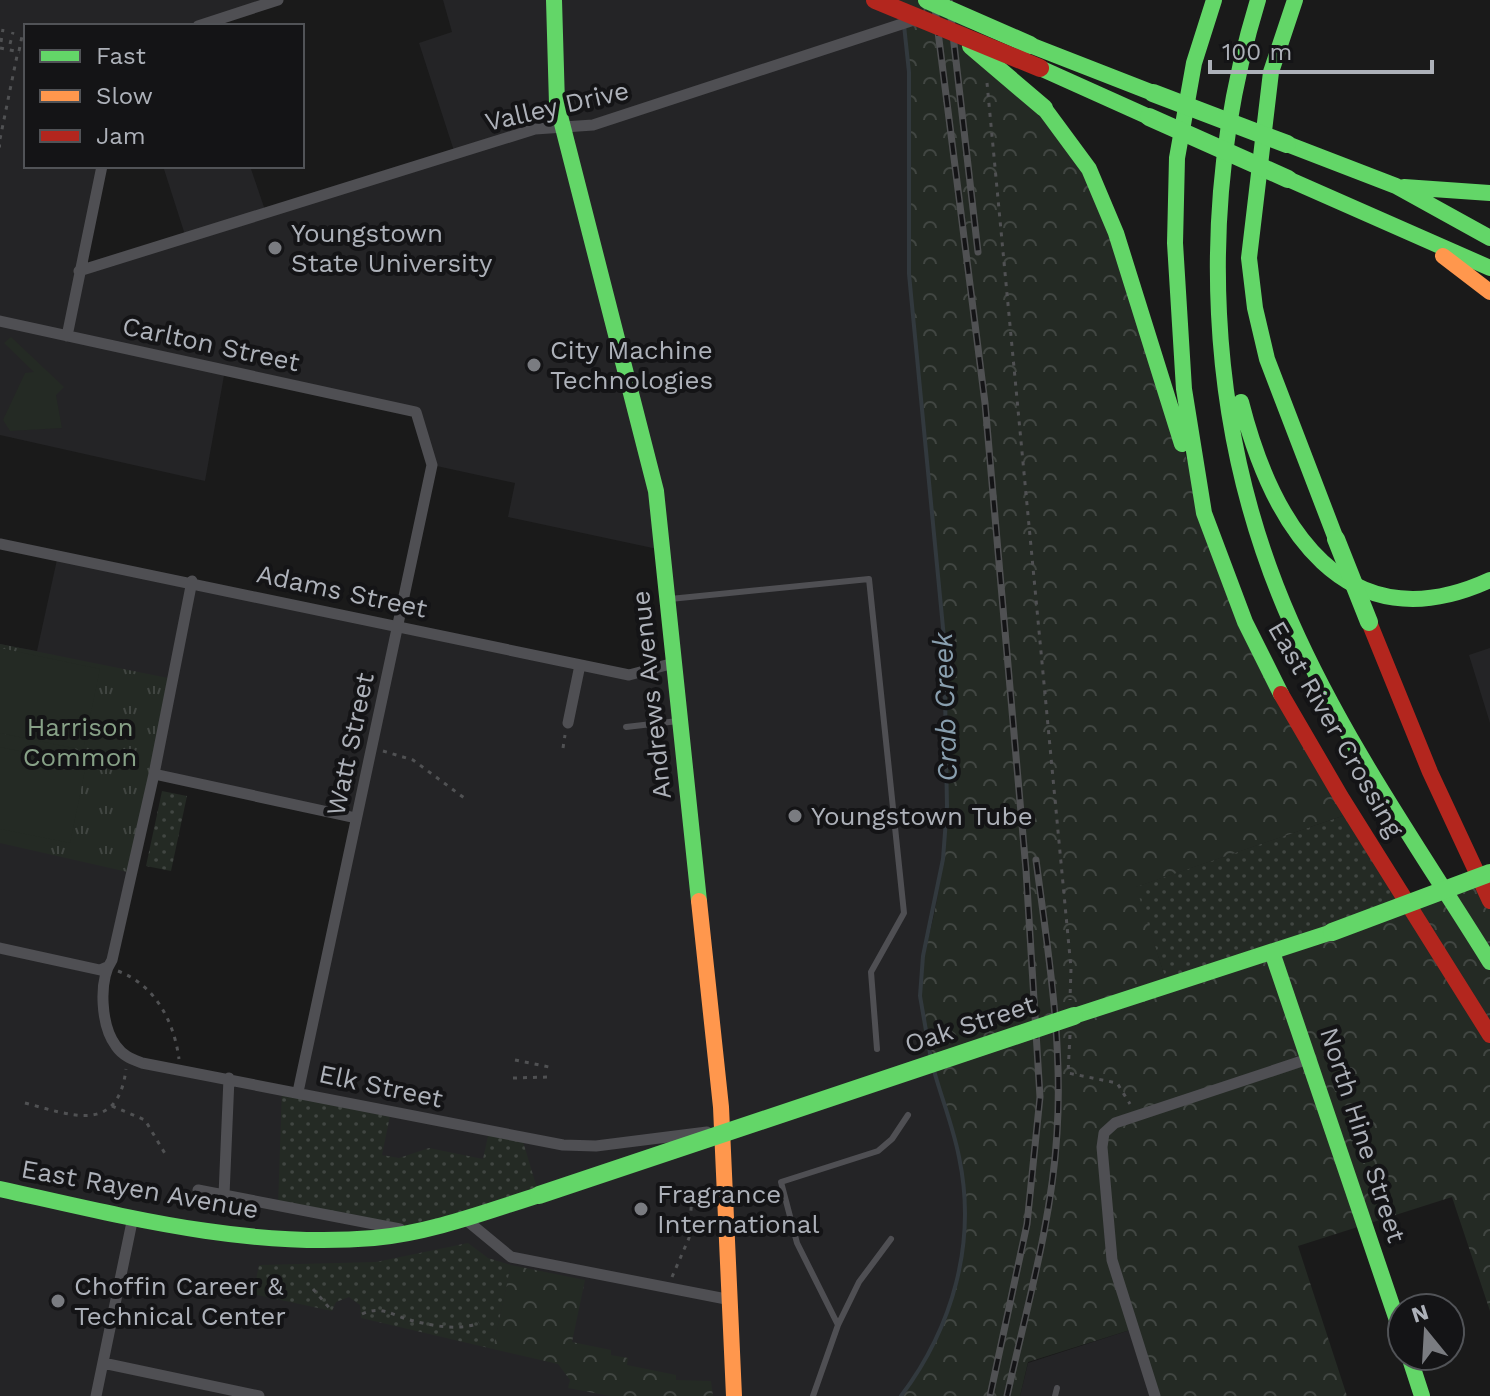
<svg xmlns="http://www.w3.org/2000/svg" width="1490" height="1396" viewBox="0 0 1490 1396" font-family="'Work Sans',sans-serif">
<defs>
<pattern id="grass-dots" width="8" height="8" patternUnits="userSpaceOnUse" patternTransform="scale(2)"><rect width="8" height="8" fill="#242a24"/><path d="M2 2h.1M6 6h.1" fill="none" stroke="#414642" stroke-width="1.8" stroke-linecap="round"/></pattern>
<pattern id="forest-crowns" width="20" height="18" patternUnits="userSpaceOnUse" patternTransform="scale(2)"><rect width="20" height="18" fill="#242a24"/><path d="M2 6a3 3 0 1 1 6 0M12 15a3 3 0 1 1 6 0" fill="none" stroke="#414642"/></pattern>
<pattern id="park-tufts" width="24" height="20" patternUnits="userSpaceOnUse" patternTransform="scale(2)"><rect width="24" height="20" fill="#242a24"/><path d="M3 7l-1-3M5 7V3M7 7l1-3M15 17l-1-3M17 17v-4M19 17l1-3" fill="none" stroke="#414642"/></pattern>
</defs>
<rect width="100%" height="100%" fill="#1a1a1a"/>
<path fill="#242426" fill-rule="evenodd" d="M0 0H278L198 26H26V166H102L79 271 186 238 163 166H250L266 213 455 154 419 43 452 32 443 0H875L901 9 909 72V274L944 638 947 806 943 878 923 956 932 1064 959 1155 966 1217 962 1265 941 1330 901 1396H0V644L37 651 58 555 629 675 673 663 662 550 508 517 515 483 432 465 416 412 225 370 205 481 0 435ZM155 774 356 818 298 1092 127 1057 108 1026 104 1000Z
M1490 648V723L1469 655Z
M1133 1329 1155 1396H1020L1028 1363Z"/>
<path fill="url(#grass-dots)" d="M162 791 187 796 171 871 146 866Z
M1351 813 1409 905 1168 986 1135 887Z
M282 1088 391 1111 382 1155 399 1158 429 1148 483 1159 489 1131 522 1138 539 1195 425 1229 278 1206Z
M468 1243 488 1258 511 1265 493 1349 361 1318 360 1305 349 1297 336 1302 332 1311 253 1294 259 1265 376 1262Z"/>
<path fill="url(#forest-crowns)" d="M896 0H948L994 64 1089 169 1221 561 1351 813 1136 887 1168 986 1490 874V1311L1452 1197 1298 1246 1347 1396H1155L1133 1329 1028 1362 1020 1396H901C965 1311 979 1221 949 1120 937 1079 919 1035 920 992 921 963 929 938 935 910 942 877 946 841 947 806 952 641 927 478 912 314 903 222 912 128 907 36Z
M511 1265 585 1280 572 1342 611 1350V1355L628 1358 627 1365 676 1375V1380L711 1381 713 1396H610L568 1388 570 1380 558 1364 493 1349Z"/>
<path fill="url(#park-tufts)" d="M0 644 173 679 132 873 0 843Z"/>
<path fill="#242a24" d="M11 337 64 387 56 395 62 428 10 431 3 420 25 373 34 372 4 343Z
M0 648 100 669 83 750 0 733Z
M0 747 86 765 70 843 0 829Z"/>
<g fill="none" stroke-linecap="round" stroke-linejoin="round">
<path stroke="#32393e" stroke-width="4" d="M904 25 909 72V274L944 638 947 806 943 859 923 956 920 996 931 1059
M901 1396C953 1327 977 1242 959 1157 953 1126 941 1097 933 1067"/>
<path stroke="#505153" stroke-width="3" stroke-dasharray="4 6" stroke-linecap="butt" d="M1 42 3 29
M10 44 13 32
M0 48 20 52
M19 51 22 36 26 37
M987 83 1071 968 1070 1000
M0 139 18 51
M0 146H1
M563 748 565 735
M383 751 413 760 467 800
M118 971C155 985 174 1021 179 1059
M1070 1035 1068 1073 1117 1083 1130 1104
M515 1060 549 1067
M513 1078 550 1077
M25 1103C71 1115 118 1135 126 1069
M112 1106 145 1120 167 1157
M672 1277 689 1238 692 1196
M313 1289 332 1311
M362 1314C382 1305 391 1315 410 1320 432 1326 459 1331 479 1323"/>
<path stroke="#4f4f53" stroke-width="6" d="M670 599 869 579 904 913 871 972 877 1049
M626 727 678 721
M838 1325 797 1243 781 1182 878 1151 892 1139 908 1115
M813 1396 838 1325 859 1282 891 1239
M1055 1396 1057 1388"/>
<path stroke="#4f4f53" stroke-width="11" d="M198 26 278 0
M79 271 535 129 593 125 920 18
M0 321 416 412 432 465 298 1092
M67 336 102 166
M0 544 629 675 674 663
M192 581 154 774 112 960C98 981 101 1026 116 1046 123 1056 132 1059 142 1063L563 1145 596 1146 707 1132
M568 723 580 665
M154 774 356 818
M0 948 100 970 107 967
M198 1190 400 1229
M224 1195 229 1078
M465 1219 511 1257 731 1300
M103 1363 259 1396
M96 1396 133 1217
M1155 1396 1112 1260 1102 1147 1104 1133 1115 1123 1311 1058"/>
<path stroke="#63d668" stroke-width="16" d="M554 0 557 104 656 491 699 901
M1214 0 1194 63 1177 158 1175 243 1184 389 1204 513 1245 622 1281 694
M1258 0C1196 202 1205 428 1291 622 1344 742 1421 851 1490 962
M1295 0 1271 72 1249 258 1255 308 1267 359 1336 539
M1030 45 1153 93
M1040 68 1149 117
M1044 108 1089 169 1116 233 1182 444
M1287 144 1396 186 1490 238
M1288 179 1490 268
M1404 187 1490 193
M1241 402C1272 524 1344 647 1490 580
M1272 952 1402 1335
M1074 1016 1332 932
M0 1189C122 1216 248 1249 374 1238 430 1233 485 1212 539 1195
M1409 1356 1422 1396"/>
<path stroke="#ff974d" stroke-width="16" d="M1443 256 1490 292
M699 901 721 1107 734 1396"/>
<path stroke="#b3261e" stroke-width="16" d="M1369 622 1430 772 1490 901
M1281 694 1341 797 1490 1035"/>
<defs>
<path id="rail" d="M934 0 985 403 1026 870 1040 1097 1027 1224 990 1396
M949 0 978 252
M1007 1396C1026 1310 1052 1221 1057 1133 1063 1042 1048 951 1036 860"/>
</defs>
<use href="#rail" stroke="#505153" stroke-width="7"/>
<use href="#rail" stroke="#141416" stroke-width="4" stroke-dasharray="12" stroke-linecap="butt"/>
<path stroke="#63d668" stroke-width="18" d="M927 0 1030 45
M971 46 1044 108
M1153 93 1287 144
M1149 117 1288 179
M1336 539 1369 622
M1332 932 1490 873
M539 1195 1074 1016"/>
<path stroke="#b3261e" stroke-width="18" d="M875 0 1040 68"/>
</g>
<g fill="#7a7c81" stroke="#141416" stroke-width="3">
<circle cx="275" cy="248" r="8"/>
<circle cx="534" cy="365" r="8"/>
<circle cx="795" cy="816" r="8"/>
<circle cx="641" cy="1209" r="8"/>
<circle cx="58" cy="1301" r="8"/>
</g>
<g text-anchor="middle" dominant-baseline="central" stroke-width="8" stroke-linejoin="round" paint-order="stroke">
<g font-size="26" fill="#adb1b9" stroke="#141416">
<text transform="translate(557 106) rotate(-13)">Valley Drive</text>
<text transform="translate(211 344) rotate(12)">Carlton Street</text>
<text transform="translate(342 591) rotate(12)">Adams Street</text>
<text transform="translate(651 695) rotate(-96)">Andrews Avenue</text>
<text transform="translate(1336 729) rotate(60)">East River Crossing</text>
<text transform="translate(350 744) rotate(-78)">Watt Street</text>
<text transform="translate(970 1024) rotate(-18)">Oak Street</text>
<text transform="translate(381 1086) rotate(12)">Elk Street</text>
<text transform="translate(1363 1135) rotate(72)">North Hine Street</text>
<text transform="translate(140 1189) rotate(10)">East Rayen Avenue</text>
</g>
<g font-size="26" fill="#adb1b9" stroke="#141416" text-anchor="start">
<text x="291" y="233">Youngstown<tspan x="291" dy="30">State University</tspan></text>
<text x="550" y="350">City Machine<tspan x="550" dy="30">Technologies</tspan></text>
<text x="811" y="816">Youngstown Tube</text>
<text x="657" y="1194">Fragrance<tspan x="657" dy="30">International</tspan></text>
<text x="74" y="1286">Choffin Career &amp;<tspan x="74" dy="30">Technical Center</tspan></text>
</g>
<g font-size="26" fill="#87a187" stroke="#141416">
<text x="80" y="727">Harrison<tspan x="80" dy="30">Common</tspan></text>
</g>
<g font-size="28" font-style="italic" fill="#899faf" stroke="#141416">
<text transform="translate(945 707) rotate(-92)">Crab Creek</text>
</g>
</g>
<rect x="24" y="24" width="280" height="144" fill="#141416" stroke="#515357" stroke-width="2"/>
<rect x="40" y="50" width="40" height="12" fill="#63d668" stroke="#515357" stroke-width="2"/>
<text x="96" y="64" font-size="24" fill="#adb1b9">Fast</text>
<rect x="40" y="90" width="40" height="12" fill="#ff974d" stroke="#515357" stroke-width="2"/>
<text x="96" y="104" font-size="24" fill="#adb1b9">Slow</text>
<rect x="40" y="130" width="40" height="12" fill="#b3261e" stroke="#515357" stroke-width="2"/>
<text x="96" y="144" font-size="24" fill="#adb1b9">Jam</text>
<g transform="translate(1426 1332) rotate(342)"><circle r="38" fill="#141416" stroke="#515357" stroke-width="2"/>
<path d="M0-6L14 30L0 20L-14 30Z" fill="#7a7c81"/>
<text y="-12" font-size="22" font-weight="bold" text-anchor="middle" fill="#adb1b9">N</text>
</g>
<path d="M1210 60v12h222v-12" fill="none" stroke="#adb1b9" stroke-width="4"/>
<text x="1222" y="60" font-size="24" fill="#adb1b9" stroke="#141416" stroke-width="6" paint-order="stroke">100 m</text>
</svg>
